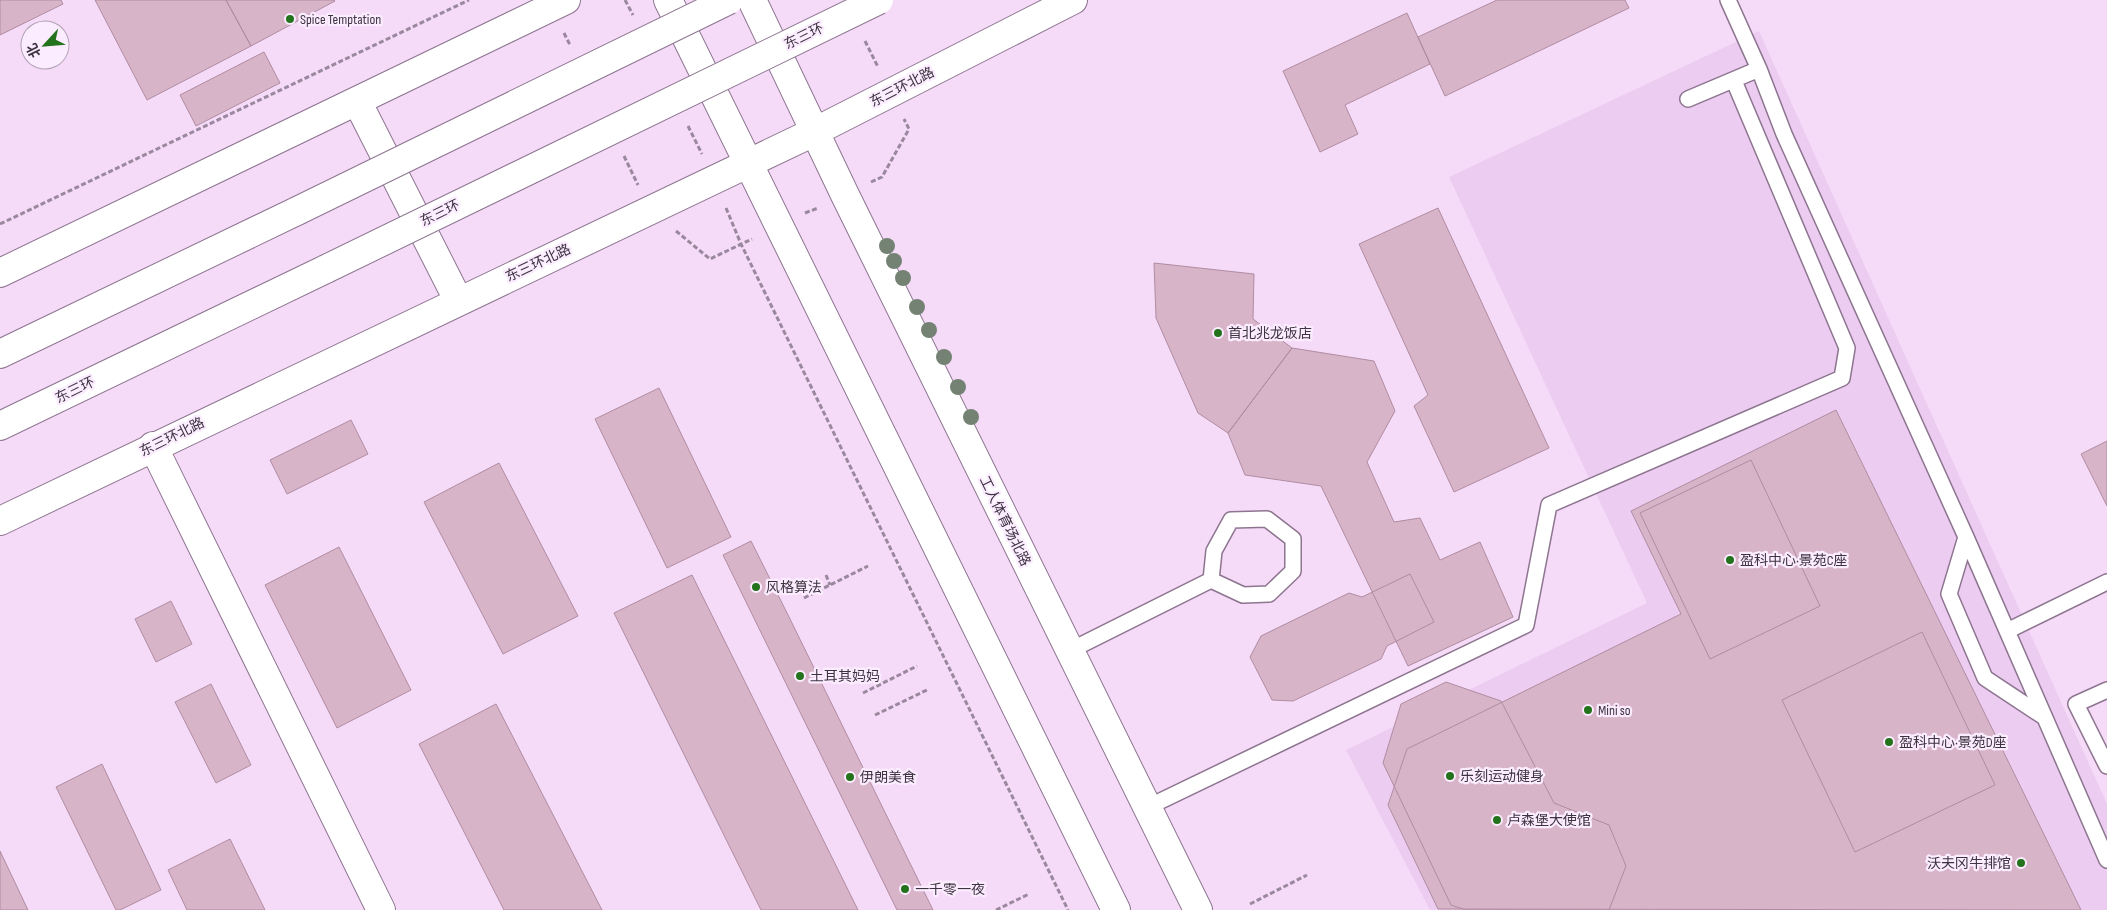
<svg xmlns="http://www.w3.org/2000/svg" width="2107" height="910" viewBox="0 0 2107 910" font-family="'Sofia Sans Condensed','Noto Sans SC',sans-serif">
<rect width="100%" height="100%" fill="#f6dbf9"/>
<path fill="#ecccf1" d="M1759 31 2107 804V910H1430L1346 750 1647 603 1449 177Z"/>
<path fill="#d8b4c9" stroke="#af8ca1" d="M0 0H61L63 4 0 35Z
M95 0H226L251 46 147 100Z
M226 0H334L335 1 251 46Z
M1497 0H1625L1629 8 1445 96 1418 37Z
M1407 13 1430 64 1345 105 1358 134 1320 152 1283 71Z
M264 52 280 83 196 126 180 95Z
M1438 208 1549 448 1454 492 1414 406 1428 395 1359 244Z
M1154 263 1254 274 1253 319 1292 348 1228 433 1198 413 1156 318Z
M1292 348 1374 361 1395 411 1367 462 1394 522 1420 518 1440 560 1480 542 1513 617 1408 666 1321 486 1245 475 1228 433Z
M659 388 731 537 667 568 595 419Z
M1836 410 2081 910 1438 909 1388 805 1407 749 1681 614 1631 511Z
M351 420 368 454 287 494 270 460Z
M2107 441V506L2081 454Z
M1751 460 1820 606 1710 659 1640 513Z
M499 463 578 616 503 654 424 502Z
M751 541 790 619 933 910H897L723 555Z
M339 547 411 690 337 728 265 585Z
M1410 574 1434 622 1387 646 1381 659 1293 701 1272 700 1250 657 1261 636 1349 593 1362 597Z
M692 575 858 910H761L614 613Z
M171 601 192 644 156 662 135 619Z
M1922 632 1995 785 1855 852 1782 700Z
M1446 682 1501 701 1554 803 1609 825 1626 866 1609 910H1466L1451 905 1383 763 1401 704Z
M211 684 251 765 216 783 175 702Z
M496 704 602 910H504L419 744Z
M102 764 161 890 120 910H116L56 787Z
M230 839 265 910H187L168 870Z
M0 851 28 910H0Z"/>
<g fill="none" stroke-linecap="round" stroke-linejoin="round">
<defs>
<path id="lane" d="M1728 0 1759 69 1784 134 1966 537 2107 860
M1688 99 1759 69
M1966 537 1949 594 1985 678 2044 717
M2007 631 2107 582
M1069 651 1211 580 1243 595 1269 594 1293 571V539L1267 519 1231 520 1214 551 1211 580
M2107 690 2076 704 2107 766
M1146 808 1526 625 1549 505 1842 378 1847 348 1734 81"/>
<path id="street" d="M153 446 381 910"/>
<path id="secondary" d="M357 101 458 300
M0 273 566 0
M0 521 814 132 1073 0"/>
<path id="primary" d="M668 0 1116 910
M752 0 845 195 1198 910"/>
<path id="highway" d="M0 354 297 211
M0 426 326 269"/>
</defs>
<use href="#lane" stroke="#8d7590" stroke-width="18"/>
<use href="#street" stroke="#8d7590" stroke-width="30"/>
<use href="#secondary" stroke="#8d7590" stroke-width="30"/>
<use href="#primary" stroke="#8d7590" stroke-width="30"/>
<use href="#highway" stroke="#8d7590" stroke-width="30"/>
<path stroke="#9a889d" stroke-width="3" stroke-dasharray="5 2.5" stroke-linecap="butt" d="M625 0 633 15
M564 33 570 45
M865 41 878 67
M688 126 702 154
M624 156 638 185
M871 182 882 177 909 129 904 119
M726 208 741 244 1068 910
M805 213 818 208
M0 224 469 0
M676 231 710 259 752 239
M826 575 830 585
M804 598 868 566
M863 693 917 666
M875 715 929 689
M1250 904 1307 875
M996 910 1029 894"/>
<use href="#lane" stroke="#fff" stroke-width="15"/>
<use href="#street" stroke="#fff" stroke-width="28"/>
<use href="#secondary" stroke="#fff" stroke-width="28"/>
<use href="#primary" stroke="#fff" stroke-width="28"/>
<use href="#highway" stroke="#fff" stroke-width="28"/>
<defs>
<path id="highway-bridge" d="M297 211 729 0
M326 269 879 0"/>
</defs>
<use href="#highway-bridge" stroke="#8d7590" stroke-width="30" stroke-linecap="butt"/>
<use href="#highway-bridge" stroke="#fff" stroke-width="28"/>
</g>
<g fill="#738273">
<circle cx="887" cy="246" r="8"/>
<circle cx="894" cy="261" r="8"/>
<circle cx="903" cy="278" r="8"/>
<circle cx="917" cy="307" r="8"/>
<circle cx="929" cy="330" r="8"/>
<circle cx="944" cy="357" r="8"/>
<circle cx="958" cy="387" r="8"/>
<circle cx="971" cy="417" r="8"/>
</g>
<g fill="#22731b" stroke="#fcecff" stroke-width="2">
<circle cx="290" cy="19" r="5"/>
<circle cx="1218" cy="333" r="5"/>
<circle cx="1730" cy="560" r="5"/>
<circle cx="756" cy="587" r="5"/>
<circle cx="800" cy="676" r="5"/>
<circle cx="1588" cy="710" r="5"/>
<circle cx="1889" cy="742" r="5"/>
<circle cx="1450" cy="776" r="5"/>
<circle cx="850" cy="777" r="5"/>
<circle cx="1497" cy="820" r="5"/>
<circle cx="2021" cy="863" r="5"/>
<circle cx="905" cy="889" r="5"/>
</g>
<g text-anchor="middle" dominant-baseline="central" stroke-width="4.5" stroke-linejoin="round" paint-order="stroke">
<g font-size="14" fill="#3e3440" stroke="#fcecff" text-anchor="start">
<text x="300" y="19">Spice Temptation</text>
<text x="1228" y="333">首北兆龙饭店</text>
<text x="1740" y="560">盈科中心·景苑C座</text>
<text x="766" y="587">风格算法</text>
<text x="810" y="676">土耳其妈妈</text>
<text x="1598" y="710">Mini so</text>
<text x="1899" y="742">盈科中心·景苑D座</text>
<text x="1460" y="776">乐刻运动健身</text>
<text x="860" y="777">伊朗美食</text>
<text x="1507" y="820">卢森堡大使馆</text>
<text x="2011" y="863" text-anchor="end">沃夫冈牛排馆</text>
<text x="915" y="889">一千零一夜</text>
</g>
<g font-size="14" fill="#3e3440" stroke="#fcecff">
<text transform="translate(804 36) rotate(-26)">东三环</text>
<text transform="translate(902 87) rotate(-27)">东三环北路</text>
<text transform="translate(440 213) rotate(-26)">东三环</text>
<text transform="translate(538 263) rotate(-25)">东三环北路</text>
<text transform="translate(75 390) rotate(-26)">东三环</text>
<text transform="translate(172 437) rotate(-26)">东三环北路</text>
<text transform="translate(1005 521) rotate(64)">工人体育场北路</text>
</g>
</g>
<g transform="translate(45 45) rotate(244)"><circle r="24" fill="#fcecff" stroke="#b0a2b3"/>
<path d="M0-4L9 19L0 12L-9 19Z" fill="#22731b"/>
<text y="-8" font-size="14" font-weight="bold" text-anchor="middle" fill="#3e3440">北</text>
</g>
</svg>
